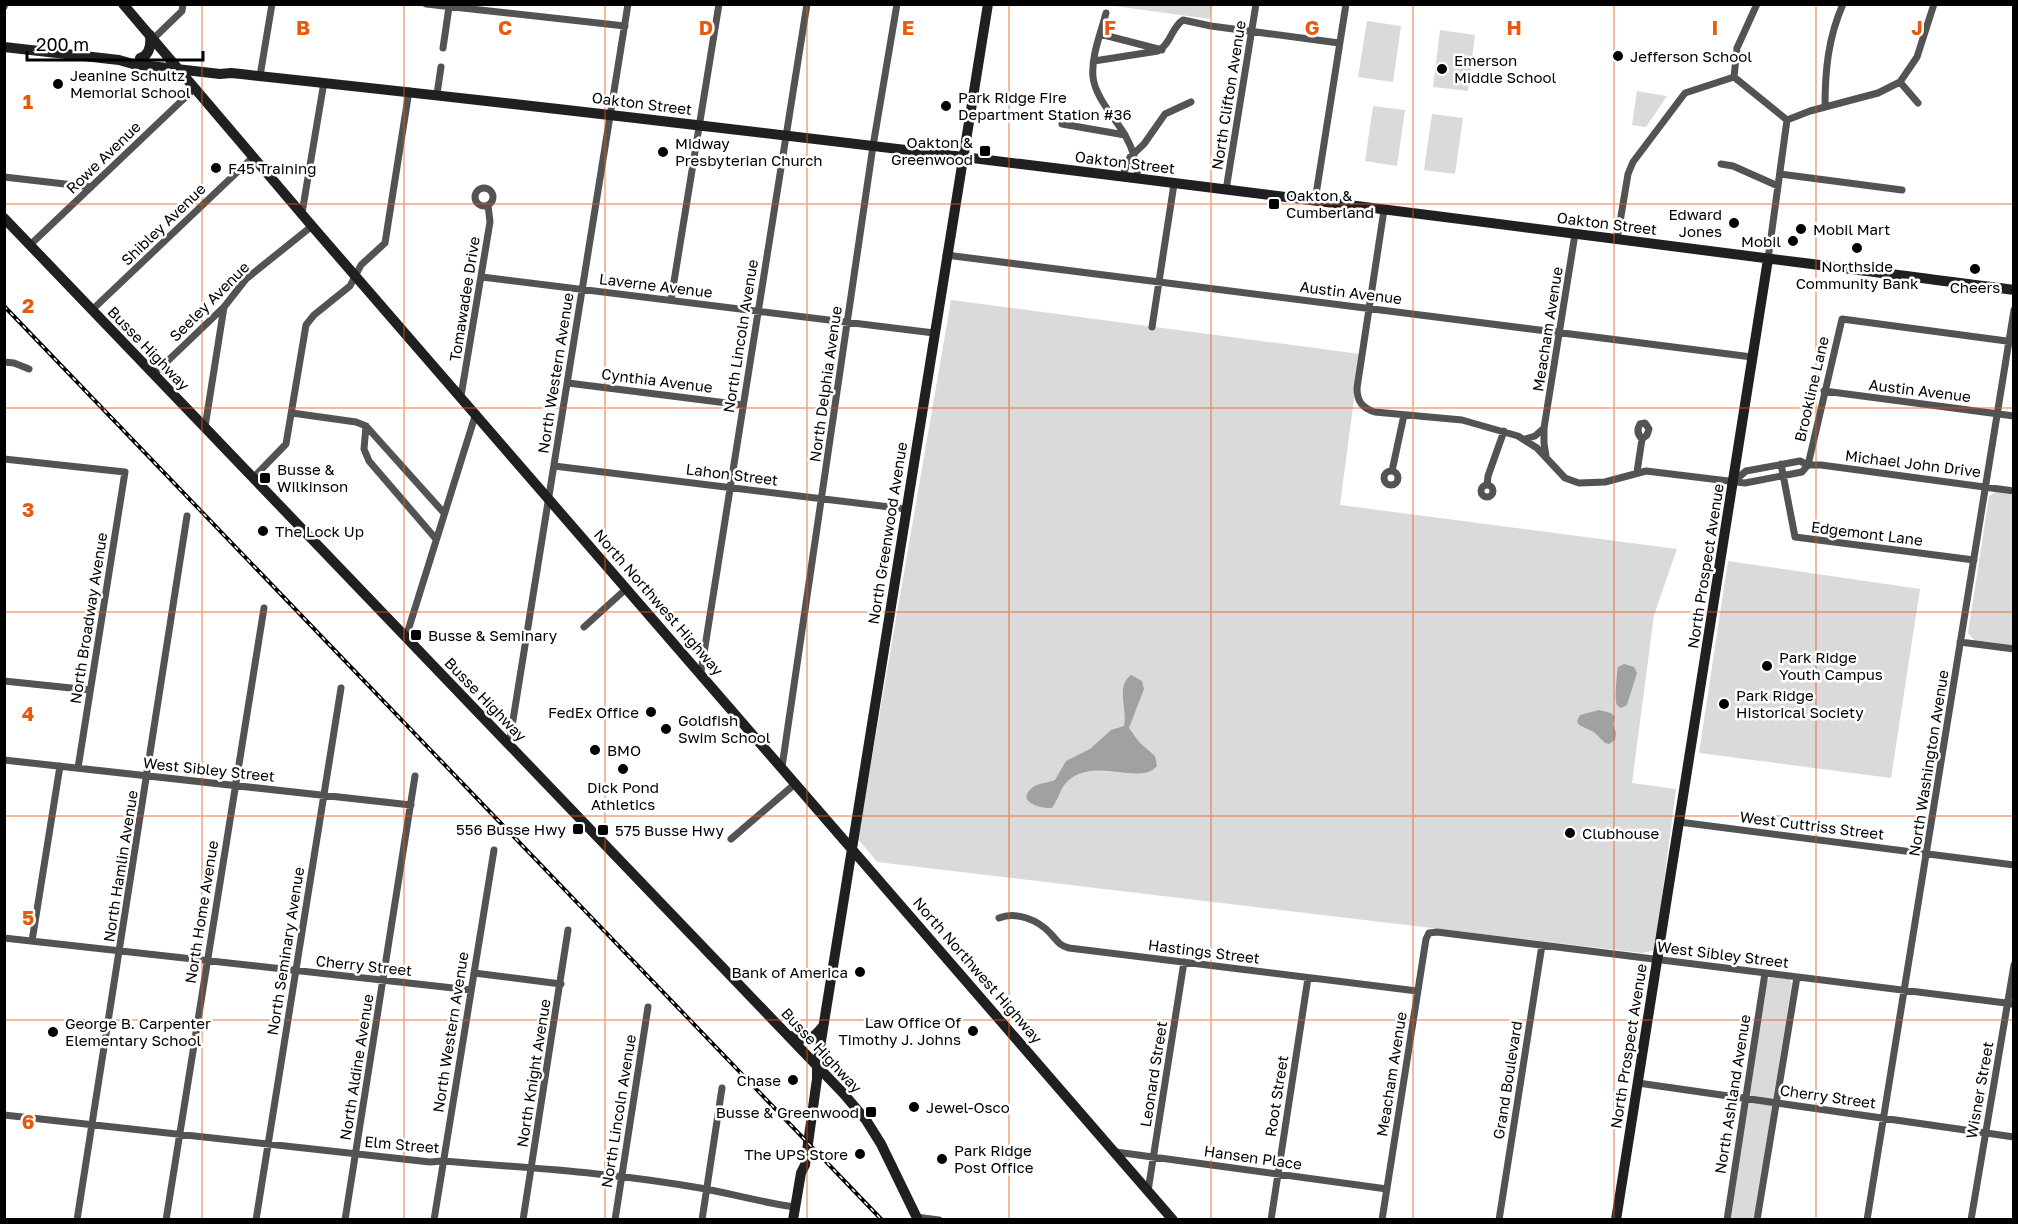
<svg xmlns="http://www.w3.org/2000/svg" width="2018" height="1224" viewBox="0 0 2018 1224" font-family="'Golos Text',sans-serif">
<rect width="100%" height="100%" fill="#fff"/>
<path fill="#dadada" d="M1107 5 1212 4V5L1210 19Z
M1367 21 1401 26 1393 82 1358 77Z
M1440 30 1475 35 1468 91 1433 87Z
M1637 91 1667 96 1646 127 1632 125Z
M1373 106 1405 110 1397 166 1365 161Z
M1432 114 1463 118 1455 174 1424 170Z
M951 300 1360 354 1340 505 1677 549 1654 615 1632 783 1676 789 1655 950 1642 953 877 862 858 839Z
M1996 492 2013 495V646L1975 641 1968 633 1989 496Z
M1728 561 1920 589 1891 778 1699 753Z
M1770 977 1789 979 1792 983 1754 1219 1729 1220 1767 980Z"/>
<path fill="#a1a1a1" d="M1624 664 1634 667 1637 673 1627 705 1621 708C1618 706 1616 705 1616 701 1615 699 1617 669 1618 667Z
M1131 675 1142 681 1144 689 1129 728 1139 742 1155 756 1157 766C1140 786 1096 757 1069 780 1060 787 1059 799 1052 808 1042 809 1015 802 1032 788 1037 783 1048 783 1055 780L1066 761 1090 749 1111 730 1124 726C1128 710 1115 687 1131 675Z
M1599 710 1611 713 1615 717 1613 725 1616 733 1615 740 1609 744 1605 743 1594 732 1579 725 1577 721 1580 715Z"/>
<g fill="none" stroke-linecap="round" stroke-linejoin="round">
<path stroke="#535353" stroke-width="7" d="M426 4 625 26
M4 7 5 4
M1106 13C1101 33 1091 56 1093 77 1095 97 1115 118 1125 135 1133 149 1137 163 1138 179
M1100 34 1162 50
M153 39 182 11 183 4
M443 48 449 7
M1094 61 1158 51C1171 44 1171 28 1183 20L1211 26 1339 43
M260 76 272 4
M1734 77 1737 48 1757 4
M1900 82 1918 103
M437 94 441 67
M1825 107C1825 71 1828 38 1843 4
M1787 120 1810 111 1878 93 1900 82 1917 57 1934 4
M1062 124 1125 135
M1721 164 1733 166 1778 186
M1780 174 1902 190
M4 177 91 187
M1122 177 1130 157 1144 144 1165 114 1191 102
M475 197a9 9 0 1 1 18 0a9 9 0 1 1-18 0Z
M1226 190 1256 4
M1315 201 1346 4
M1384 210 1357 388C1357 401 1362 408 1375 412L1462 420 1518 436 1537 448 1565 478 1579 483 1605 482 1646 471 1745 483 1802 472 1808 465
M302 213 324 82
M1617 240 1628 174 1633 162 1685 93 1734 77 1787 120
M30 245 194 89
M946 255 1752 357
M1768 259 1787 120
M482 277 934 333
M671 300 719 4
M92 310 253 157
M1152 327 1174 184
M4 362 14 363 29 369
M154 374 224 307 246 279 312 226
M568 383 743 405
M1824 391 2014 416
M461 396 490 222 488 205
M292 413 356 422 366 426 444 513
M366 426 364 449 369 461 436 539
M205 427 224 307
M1525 439 1535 436 1544 428
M1546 456 1544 443V428L1575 234
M4 459 125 472 78 768
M1781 464 1795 537 1974 560
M1808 465 1842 319 2014 342
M554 466 906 509
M1392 471 1404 415
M1384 478a7 7 0 1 1 14 0a7 7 0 1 1-14 0Z
M1637 472 1642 439C1637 434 1637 429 1640 424L1645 423 1649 429 1647 435 1642 439
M253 478 286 444 306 325 314 315 350 286 361 265 385 243 409 91
M1733 482 1746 471 1800 461 1808 465H1821L2014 491
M1481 491a6 6 0 1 1 12 0a6 6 0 1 1-12 0Z
M1487 485 1488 476 1504 431
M584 627 627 588
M406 637 476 413
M1960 642 2014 649
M701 672 807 4
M4 681 90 690
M509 745 628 4
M4 760 411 805
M782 767 873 146 897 4
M1679 822 2014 865
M731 839 796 783
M999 918C1016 911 1038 920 1050 933 1057 940 1058 945 1069 948L1417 991
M4 938 471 990
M32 941 60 766
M474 973 561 984
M1638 1083 2014 1137
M4 1115 430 1162 442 1161C530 1168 619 1173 706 1189 736 1195 765 1203 795 1207
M1116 1152 1387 1189
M1148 1191 1184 962
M916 1217 939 1220
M77 1220 187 516
M166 1220 264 608
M256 1220 341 688
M345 1220 415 776
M434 1220 494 850
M523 1220 568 930
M615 1220 648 1007
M702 1220 722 1088
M1271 1220 1308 978
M1382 1220 1426 939 1429 933 1437 932 2014 1004
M1499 1220 1542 945
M1727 1220 1765 973
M1757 1220 1797 977
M1867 1220 2014 310
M1971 1220 2014 965"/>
<path stroke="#202020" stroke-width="10" d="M123 4 312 226 1173 1220
M4 47 119 60 133 64 220 74 231 73C826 136 1420 214 2014 290
M140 58C150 55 151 44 150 35
M4 218 843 1093 866 1120 881 1144 918 1220
M791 1036C808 1042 813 1039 823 1026
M793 1220 801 1173 805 1165 817 1079V1066L988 4
M1616 1220 1768 259"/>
<defs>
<path id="rail" d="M4 306 882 1220"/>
</defs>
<use href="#rail" stroke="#000" stroke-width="4"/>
<use href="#rail" stroke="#fff" stroke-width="1.5" stroke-dasharray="4.5" stroke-linecap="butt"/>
</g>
<path fill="none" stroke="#e8590c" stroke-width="1.5" stroke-opacity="0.55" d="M202 4V1220M404 4V1220M605 4V1220M807 4V1220M1009 4V1220M1211 4V1220M1413 4V1220M1614 4V1220M1816 4V1220M4 204H2014M4 408H2014M4 612H2014M4 816H2014M4 1020H2014"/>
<g fill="#000" stroke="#fff" stroke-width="2">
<circle cx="1618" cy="56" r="6"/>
<circle cx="1442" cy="69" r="6"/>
<circle cx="58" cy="84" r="6"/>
<circle cx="946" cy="106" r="6"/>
<rect x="979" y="145" width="12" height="12" rx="3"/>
<circle cx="663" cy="152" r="6"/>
<circle cx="216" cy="168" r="6"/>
<rect x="1268" y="198" width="12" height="12" rx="3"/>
<circle cx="1734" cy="223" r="6"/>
<circle cx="1801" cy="229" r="6"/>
<circle cx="1793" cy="241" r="6"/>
<circle cx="1857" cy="248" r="6"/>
<circle cx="1975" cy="269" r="6"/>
<rect x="259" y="472" width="12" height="12" rx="3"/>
<circle cx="263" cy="531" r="6"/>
<rect x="410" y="629" width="12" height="12" rx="3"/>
<circle cx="1767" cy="666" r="6"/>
<circle cx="1724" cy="704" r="6"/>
<circle cx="651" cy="712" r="6"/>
<circle cx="666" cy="729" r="6"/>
<circle cx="595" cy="750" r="6"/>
<circle cx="623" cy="769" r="6"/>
<rect x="572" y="823" width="12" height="12" rx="3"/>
<rect x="597" y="824" width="12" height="12" rx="3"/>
<circle cx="1570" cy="833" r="6"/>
<circle cx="860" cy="972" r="6"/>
<circle cx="973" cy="1031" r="6"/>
<circle cx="53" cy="1032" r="6"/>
<circle cx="793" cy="1080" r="6"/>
<circle cx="914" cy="1107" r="6"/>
<rect x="865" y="1106" width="12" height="12" rx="3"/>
<circle cx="860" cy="1154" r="6"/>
<circle cx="942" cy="1159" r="6"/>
</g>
<g text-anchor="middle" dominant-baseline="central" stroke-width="5" stroke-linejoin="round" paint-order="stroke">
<g font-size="15" fill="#000" stroke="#fff" text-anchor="start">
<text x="1630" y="56">Jefferson School</text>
<text x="1454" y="60">Emerson<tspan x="1454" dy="17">Middle School</tspan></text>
<text x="70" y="75">Jeanine Schultz<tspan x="70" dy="17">Memorial School</tspan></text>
<text x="958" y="97">Park Ridge Fire<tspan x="958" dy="17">Department Station #36</tspan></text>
<text x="973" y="142" text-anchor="end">Oakton &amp;<tspan x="973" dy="17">Greenwood</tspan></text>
<text x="675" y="143">Midway<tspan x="675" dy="17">Presbyterian Church</tspan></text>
<text x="228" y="168">F45 Training</text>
<text x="1286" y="195">Oakton &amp;<tspan x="1286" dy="17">Cumberland</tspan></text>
<text x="1722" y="214" text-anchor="end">Edward<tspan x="1722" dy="17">Jones</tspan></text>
<text x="1813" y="229">Mobil Mart</text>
<text x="1781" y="241" text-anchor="end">Mobil</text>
<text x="1857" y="266" text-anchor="middle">Northside<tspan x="1857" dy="17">Community Bank</tspan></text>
<text x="1975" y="287" text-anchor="middle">Cheers</text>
<text x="277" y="469">Busse &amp;<tspan x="277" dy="17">Wilkinson</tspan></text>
<text x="275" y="531">The Lock Up</text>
<text x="428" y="635">Busse &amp; Seminary</text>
<text x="1779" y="657">Park Ridge<tspan x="1779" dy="17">Youth Campus</tspan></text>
<text x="1736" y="695">Park Ridge<tspan x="1736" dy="17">Historical Society</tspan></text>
<text x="639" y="712" text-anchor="end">FedEx Office</text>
<text x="678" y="720">Goldfish<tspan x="678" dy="17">Swim School</tspan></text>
<text x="607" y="750">BMO</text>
<text x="623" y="787" text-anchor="middle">Dick Pond<tspan x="623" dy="17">Athletics</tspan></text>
<text x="566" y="829" text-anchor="end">556 Busse Hwy</text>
<text x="615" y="830">575 Busse Hwy</text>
<text x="1582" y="833">Clubhouse</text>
<text x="848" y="972" text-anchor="end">Bank of America</text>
<text x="961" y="1022" text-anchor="end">Law Office Of<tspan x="961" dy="17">Timothy J. Johns</tspan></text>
<text x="65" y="1023">George B. Carpenter<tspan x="65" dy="17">Elementary School</tspan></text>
<text x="781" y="1080" text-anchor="end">Chase</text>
<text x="926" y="1107">Jewel-Osco</text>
<text x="859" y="1112" text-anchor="end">Busse &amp; Greenwood</text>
<text x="954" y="1150">Park Ridge<tspan x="954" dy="17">Post Office</tspan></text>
<text x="848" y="1154" text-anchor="end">The UPS Store</text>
</g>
<g font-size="15" fill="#000" stroke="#fff">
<text transform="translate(1228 95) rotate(-81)">North Clifton Avenue</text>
<text transform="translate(642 103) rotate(7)">Oakton Street</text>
<text transform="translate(103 157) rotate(-44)">Rowe Avenue</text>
<text transform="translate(1125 162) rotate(7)">Oakton Street</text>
<text transform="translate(1607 223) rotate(7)">Oakton Street</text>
<text transform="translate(163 224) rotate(-44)">Shibley Avenue</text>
<text transform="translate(656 285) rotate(7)">Laverne Avenue</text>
<text transform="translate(1351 292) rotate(7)">Austin Avenue</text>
<text transform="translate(464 299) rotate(-81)">Tomawadee Drive</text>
<text transform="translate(209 301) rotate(-45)">Seeley Avenue</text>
<text transform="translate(1547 329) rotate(-81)">Meacham Avenue</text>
<text transform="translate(740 336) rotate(-81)">North Lincoln Avenue</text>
<text transform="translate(149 348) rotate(46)">Busse Highway</text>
<text transform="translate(555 373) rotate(-81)">North Western Avenue</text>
<text transform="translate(657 380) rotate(7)">Cynthia Avenue</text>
<text transform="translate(825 384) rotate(-82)">North Delphia Avenue</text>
<text transform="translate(1811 389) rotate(-77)">Brookline Lane</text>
<text transform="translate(1920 390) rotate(7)">Austin Avenue</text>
<text transform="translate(1913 463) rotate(7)">Michael John Drive</text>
<text transform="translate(732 474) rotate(7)">Lahon Street</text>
<text transform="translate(887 533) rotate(-81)">North Greenwood Avenue</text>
<text transform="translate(1867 533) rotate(7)">Edgemont Lane</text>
<text transform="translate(1705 566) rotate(-81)">North Prospect Avenue</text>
<text transform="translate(659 602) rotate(49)">North Northwest Highway</text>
<text transform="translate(88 618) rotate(-81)">North Broadway Avenue</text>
<text transform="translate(486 699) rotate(46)">Busse Highway</text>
<text transform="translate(1928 763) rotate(-81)">North Washington Avenue</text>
<text transform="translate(209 769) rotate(6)">West Sibley Street</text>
<text transform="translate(1812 825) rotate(7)">West Cuttriss Street</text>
<text transform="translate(120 866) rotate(-81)">North Hamlin Avenue</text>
<text transform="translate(201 912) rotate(-81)">North Home Avenue</text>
<text transform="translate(285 951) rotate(-81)">North Seminary Avenue</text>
<text transform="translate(1204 951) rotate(7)">Hastings Street</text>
<text transform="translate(1723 954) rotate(7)">West Sibley Street</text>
<text transform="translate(364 965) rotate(6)">Cherry Street</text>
<text transform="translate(978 970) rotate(49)">North Northwest Highway</text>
<text transform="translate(450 1032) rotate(-81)">North Western Avenue</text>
<text transform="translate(1628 1046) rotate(-81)">North Prospect Avenue</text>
<text transform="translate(822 1050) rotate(47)">Busse Highway</text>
<text transform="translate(356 1067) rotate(-81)">North Aldine Avenue</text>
<text transform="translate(533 1073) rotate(-81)">North Knight Avenue</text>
<text transform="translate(1153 1074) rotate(-81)">Leonard Street</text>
<text transform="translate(1391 1074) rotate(-81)">Meacham Avenue</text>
<text transform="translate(1507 1080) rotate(-81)">Grand Boulevard</text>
<text transform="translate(1979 1090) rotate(-80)">Wisner Street</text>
<text transform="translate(1732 1094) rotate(-81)">North Ashland Avenue</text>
<text transform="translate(1276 1096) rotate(-81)">Root Street</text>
<text transform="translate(1828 1096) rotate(8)">Cherry Street</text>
<text transform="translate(618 1111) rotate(-81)">North Lincoln Avenue</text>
<text transform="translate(402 1144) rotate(5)">Elm Street</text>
<text transform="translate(1253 1157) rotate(8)">Hansen Place</text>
</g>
</g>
<g font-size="20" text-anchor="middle" font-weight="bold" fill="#e8590c" stroke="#fff" stroke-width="5" stroke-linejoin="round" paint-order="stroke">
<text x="303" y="35">B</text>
<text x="505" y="35">C</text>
<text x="706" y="35">D</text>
<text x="908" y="35">E</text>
<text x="1110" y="35">F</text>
<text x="1312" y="35">G</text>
<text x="1514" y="35">H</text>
<text x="1715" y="35">I</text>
<text x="1917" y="35">J</text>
<text x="28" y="109">1</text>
<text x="28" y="313">2</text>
<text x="28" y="517">3</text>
<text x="28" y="721">4</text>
<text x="28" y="925">5</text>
<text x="28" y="1129">6</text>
</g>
<rect width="2018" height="1224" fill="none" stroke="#000000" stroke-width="12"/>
<path d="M27 51v9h176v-9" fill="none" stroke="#000000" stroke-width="3"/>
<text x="36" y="51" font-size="18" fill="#000000" stroke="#ffffff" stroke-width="4.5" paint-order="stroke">200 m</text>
</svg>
